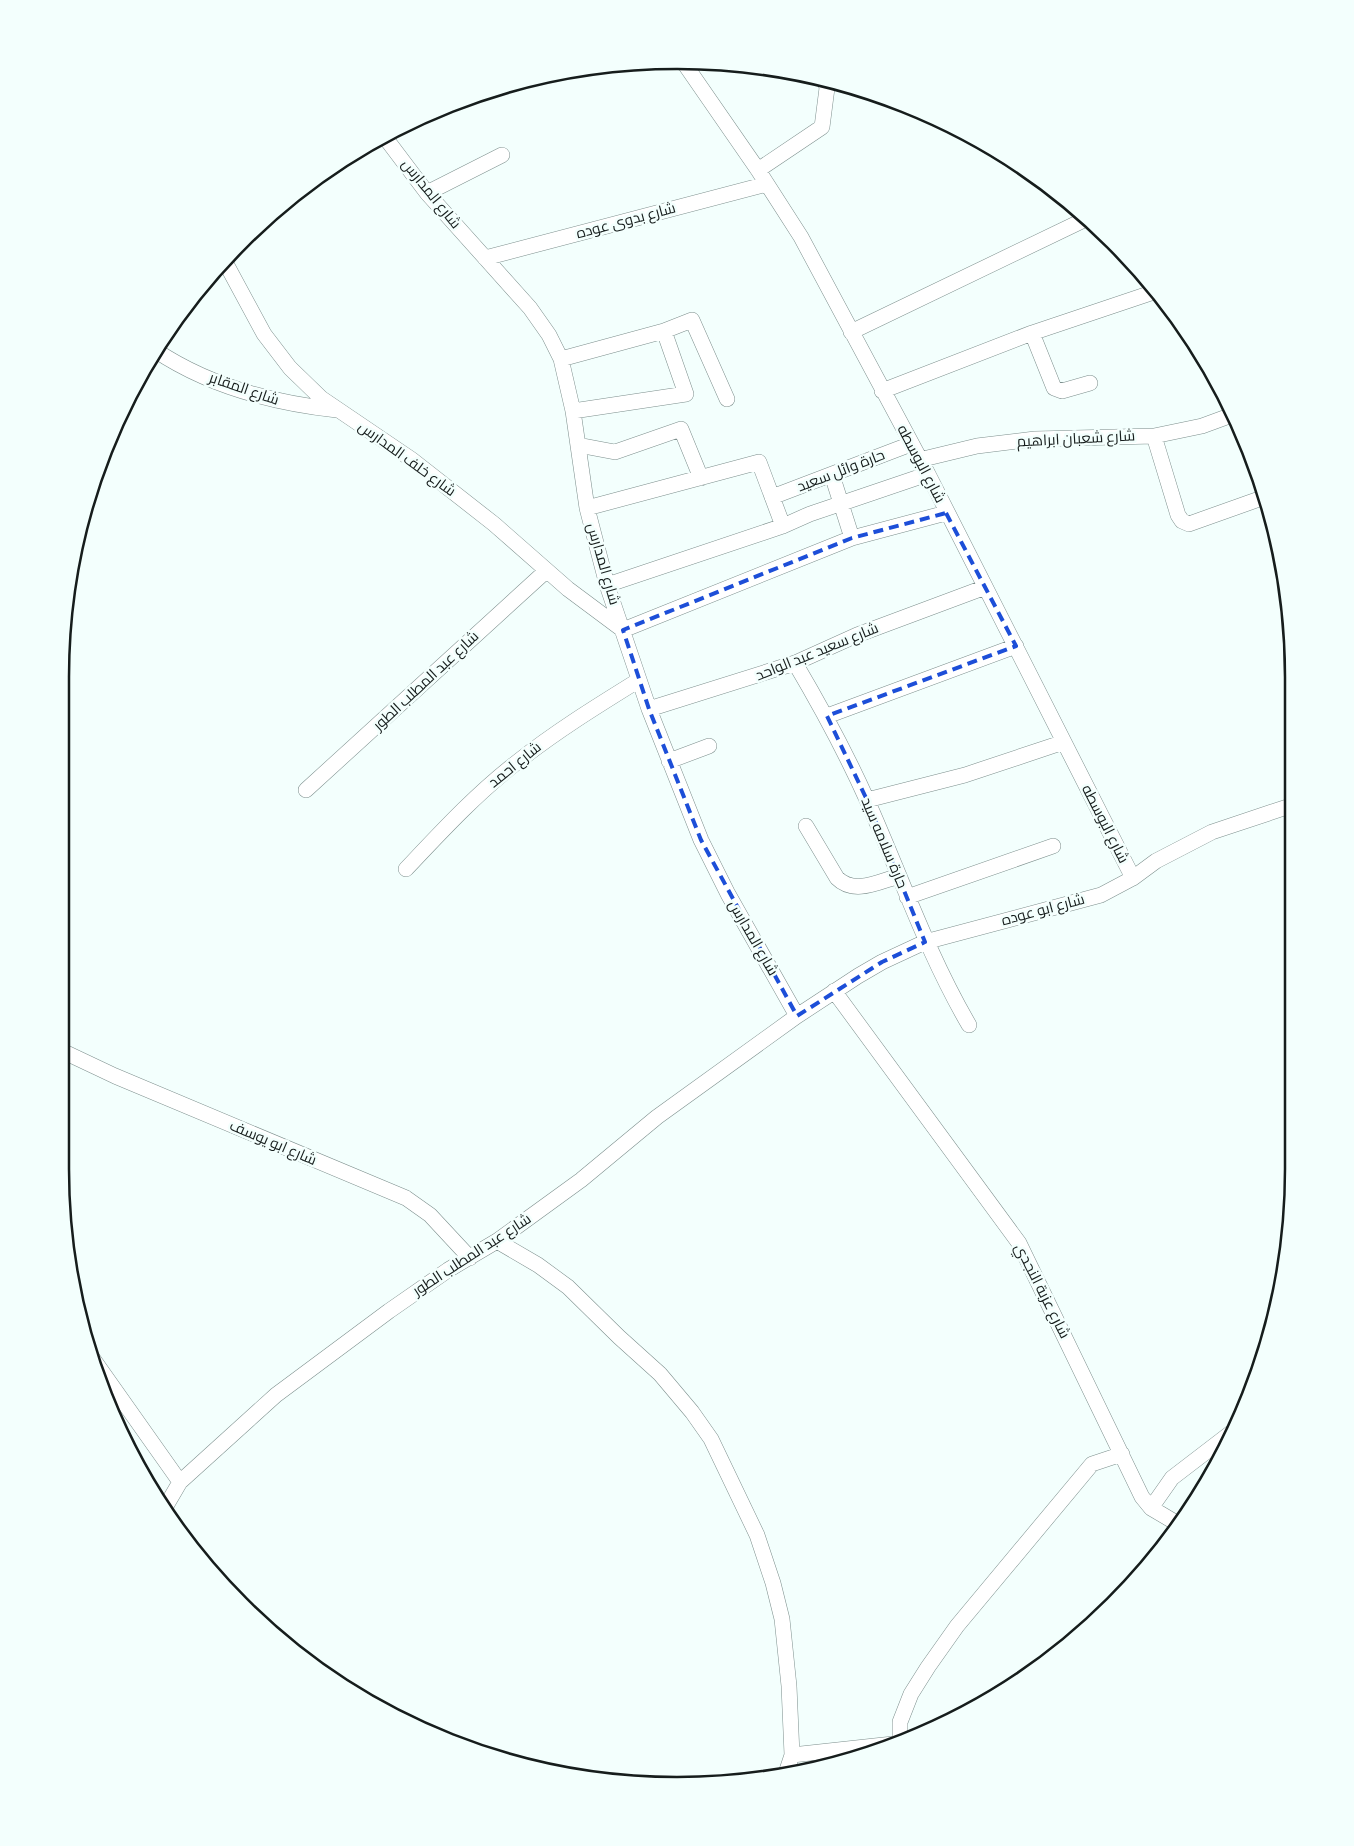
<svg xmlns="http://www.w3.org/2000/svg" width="1354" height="1846" viewBox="0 0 1354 1846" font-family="'Source Sans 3',Cairo,sans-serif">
<rect width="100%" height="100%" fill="#f3fffd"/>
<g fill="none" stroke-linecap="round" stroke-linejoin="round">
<defs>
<path id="minor" d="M684 63 758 170 801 237 928 474 1133 878
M384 136 427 193 530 308 549 335 561 359 573 411 587 508 607 585 649 709 701 840 728 894 797 1016
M758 170 822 127 827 88 825 81
M427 193 502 155
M485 258 767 184
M224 260 264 334 290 368 321 398 411 459 494 524 568 589 623 630 852 538 946 513
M1166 301 1173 312
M851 332 1088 218
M1032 333 1054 388 1062 391 1090 383
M155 350C210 387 273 403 337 410
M561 359 664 331 692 320 727 399
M882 391 1032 333 1157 291
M573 411 686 394 664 331
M1154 436 1178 515 1182 521 1189 524 1262 498
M578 445 615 452 681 429 701 478
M919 460 977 446 1035 439 1154 436 1202 426 1232 415
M832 475 852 538
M772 497 911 444
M587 508 759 462 783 526
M607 585 783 526 810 514 928 474
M795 663C821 707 846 753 867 800 901 876 927 953 969 1025
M649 709 795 663 857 635 983 588
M827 716 1016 646
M669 761 709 746
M306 790 546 571
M867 800 965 775 1064 742
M806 826 837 878C854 895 878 882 899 876
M406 869C441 832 476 794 516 763 555 732 597 706 639 680
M907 897 1053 846
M834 991 1019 1243 1142 1497 1151 1508 1178 1524
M60 1050 115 1076 406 1198 430 1215 470 1258
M497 1241 538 1265 568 1287 619 1337 660 1374 692 1412 711 1439 757 1535 773 1583 782 1619 789 1686 792 1755 786 1773
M91 1356 180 1482
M1151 1508 1172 1478 1232 1432
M163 1511 180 1482 276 1395 389 1311 448 1270 497 1241 581 1180 657 1117 797 1016 858 976 882 962 925 942 1101 895 1133 878 1156 861 1212 832 1290 806
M900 1743V1722L911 1694 928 1667 957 1626 1092 1464 1122 1454
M792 1755 893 1744"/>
</defs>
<use href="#minor" stroke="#7d8f8d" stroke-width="16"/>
<use href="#minor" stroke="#fff" stroke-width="15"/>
</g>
<path fill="none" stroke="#1d4ed8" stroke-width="4" stroke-dasharray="10 6" stroke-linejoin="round" d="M946 513 1016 646 827 716 867 800 925 942 882 962 797 1016 701 840 649 709 623 630 852 538Z"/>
<g text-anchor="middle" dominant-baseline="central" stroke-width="5" stroke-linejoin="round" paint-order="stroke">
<g font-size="15" fill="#161d1c" stroke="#f3fffd">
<text transform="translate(431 194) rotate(51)">شارع المدارس</text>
<text transform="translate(626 221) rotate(-15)">شارع بدوى عوده</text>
<text transform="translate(244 389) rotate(19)">شارع المقابر</text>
<text transform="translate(1076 439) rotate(-3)">شارع شعبان ابراهيم</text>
<text transform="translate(407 459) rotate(36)">شارع خلف المدارس</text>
<text transform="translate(921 464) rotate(62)">شارع البوسطه</text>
<text transform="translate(841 471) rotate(-21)">حارة وائل سعيد</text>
<text transform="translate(603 564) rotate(74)">شارع المدارس</text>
<text transform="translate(817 652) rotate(-22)">شارع سعيد عبد الواحد</text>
<text transform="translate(426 681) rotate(-43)">شارع عبد المطلب الطور</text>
<text transform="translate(515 765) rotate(-39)">شارع احمد</text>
<text transform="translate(1105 824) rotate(63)">شارع البوسطه</text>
<text transform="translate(884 843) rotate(67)">حارة سلامه سيد</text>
<text transform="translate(1043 910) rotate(-15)">شارع ابو عوده</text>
<text transform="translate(753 938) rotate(60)">شارع المدارس</text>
<text transform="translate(273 1143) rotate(23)">شارع ابو يوسف</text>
<text transform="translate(472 1255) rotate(-33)">شارع عبد المطلب الطور</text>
<text transform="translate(1042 1291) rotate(63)">شارع عزبة النجدي</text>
</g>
</g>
<path d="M0 0H1354V1846H0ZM677 69H677A608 608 0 0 1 1285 677V1169A608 608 0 0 1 677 1777H677A608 608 0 0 1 69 1169V677A608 608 0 0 1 677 69Z" fill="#f3fffd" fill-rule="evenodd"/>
<path fill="none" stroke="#161d1c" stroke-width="2.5" d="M677 69H677A608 608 0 0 1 1285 677V1169A608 608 0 0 1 677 1777H677A608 608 0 0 1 69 1169V677A608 608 0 0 1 677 69Z"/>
</svg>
